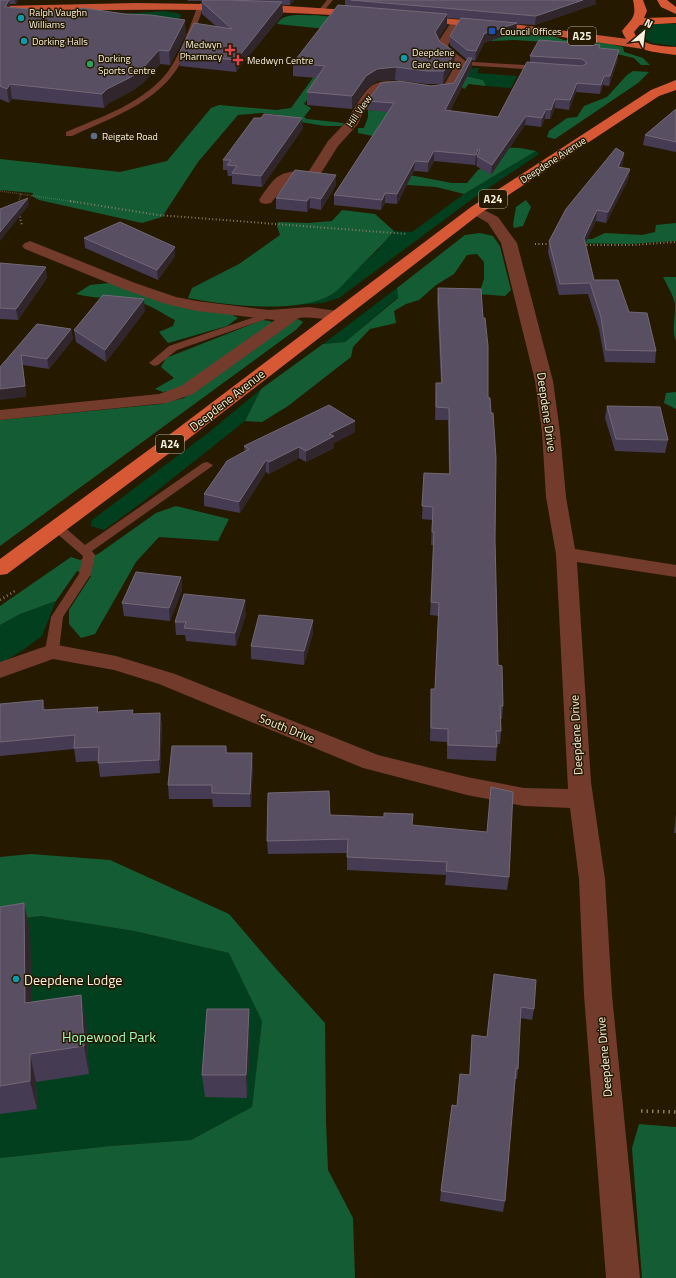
<svg xmlns="http://www.w3.org/2000/svg" width="676" height="1278" viewBox="0 0 676 1278" font-family="'Titillium Web',sans-serif">
<rect width="100%" height="100%" fill="#251a00"/>
<path fill="#023f1f" d="M164 11 177 13 181 15 177 27 121 14Z
M658 24H676V46L652 43 640 36 639 32 642 29 649 26Z
M474 68H479L477 73 517 76 511 88 486 86 483 80 466 76 467 70Z
M536 151 539 154 468 202 339 298 323 303 295 305 315 301 355 271 378 250 394 231 412 232 464 194Z
M397 288 398 297 345 342 323 344Z
M261 389 245 421 144 501 104 530 91 526 92 520 208 433Z
M56 601 42 636 23 650 0 664V625L20 614Z
M41 916 134 931 229 953 277 970 262 1021 252 1107 191 1140 110 1146 0 1158V921Z"/>
<path fill="#145d34" d="M313 15 427 26 440 30 437 36C410 37 384 28 357 38L346 53 357 58 348 72 350 80 331 86 316 87 304 104 311 108 304 117 307 119 344 123 342 126H325L295 121 279 115 261 113 238 115 198 162 162 217 142 223 39 200 32 196 33 193 0 190V159L120 172 167 161 211 108 219 105 276 110 291 108 323 64 327 65 351 33 346 31 277 24C283 12 302 16 313 15Z
M510 33 553 36 564 40 601 42 623 47 624 52 643 58 650 65H641L634 58 575 44 515 40 492 41 479 37Z
M633 71 649 72 638 83 555 139 547 137 549 131 567 118 577 117 584 106 607 97 627 75Z
M466 76 483 80 486 86 469 84 464 89 460 85Z
M368 110 416 113 393 140 358 133V128H364L368 117Z
M500 147 520 148 536 151 464 194 436 187 394 184 380 173 415 176 452 183H467L478 170 493 163Z
M526 200 531 207 523 226 514 228 513 225 516 207Z
M342 210 375 214 394 231C381 247 366 260 352 275 346 281 339 290 332 294 299 315 224 305 188 298L192 288 239 264 280 235 277 226 278 222 308 223 332 221Z
M676 223V241L628 244 562 243 569 238 592 239 605 233 642 235 655 232 656 225Z
M480 233 493 236 500 246 511 290 505 296 479 294 484 279V262L477 254 467 255 454 274 436 285 419 300 406 304 394 311 396 323 370 329 353 347 351 357 288 406 262 422 245 421 261 389 323 344 345 342 398 298 397 288 465 235Z
M663 277H676V341C671 330 676 316 675 303 673 295 667 285 663 277Z
M109 283 229 313 238 318 227 326 168 343 159 332 173 326 175 320C165 315 152 306 142 303 120 296 98 300 76 294L90 285Z
M298 319 303 322 297 329 0 546V420L161 404 184 398 291 323Z
M262 320 270 321 274 324 182 388 163 392 155 389 174 378 161 367 166 358Z
M676 392V409L664 403 666 393Z
M176 506 229 519 218 541 159 537 136 562 95 634 81 638 69 624V610L91 576 77 571 56 601 20 614 0 625V606L71 557 80 560 98 554 156 513Z
M31 854 110 860 229 914 277 970 325 1023 326 1122 328 1170 353 1218 355 1278H0V1158L110 1146 191 1140 252 1107 262 1021 229 953 134 931 41 916 0 921V857Z
M639 1124 676 1127V1278H642L632 1148Z"/>
<g fill="none" stroke-linecap="round" stroke-linejoin="round">
<path stroke="#877d68" stroke-width="1.5" stroke-dasharray="0.5 1.5" stroke-linecap="butt" d="M0 191 76 202
M19 202 21 193"/>
<path stroke="#877d68" stroke-width="2" stroke-dasharray="1 2.5" stroke-linecap="butt" d="M70 201 158 215 407 234
M19 204 20 201
M19 213 22 226
M535 244H550
M583 245H632L676 242"/>
<path stroke="#877d68" stroke-width="2.5" stroke-dasharray="1 3" stroke-linecap="butt" d="M0 600 15 591"/>
<path stroke="#877d68" stroke-width="3.5" stroke-dasharray="1.5 4" stroke-linecap="butt" d="M641 1111 676 1112"/>
<path fill="#723b2b" fill-rule="evenodd" d="M327 0H333L323 12H319L318 11Z
M201 3 204 5C196 28 187 58 171 77 146 107 106 120 72 136H66V132C101 117 141 104 166 74 180 57 190 26 198 5Z
M459 61 540 66 544 68 540 70 462 65H459Z
M269 312 274 315 272 317 177 350 158 365 154 366 149 363 169 346Z
M207 462 213 465 211 467 92 551 95 555 91 574 63 617 59 651 57 654 52 655 47 654 45 651 51 617 79 574 83 556 54 531 52 528 54 525H62L85 545 203 463Z"/>
<path fill="#723b2b" fill-rule="evenodd" d="M456 20 460 21 462 23 448 45 449 48 468 63 453 91C446 93 439 94 431 94 415 93 396 85 380 91L362 115 358 124 338 146 318 178 289 180 271 203 266 204 261 203 259 200C276 175 278 171 309 171L328 141 347 121 350 115C356 106 362 94 370 87 387 72 423 90 444 85L456 64 440 53 436 45 452 21Z
M476 206 498 217 517 243 553 381 560 432 566 497 575 549 676 565V577L577 562 591 782 605 879 612 995 640 1278H606L584 995 579 879 570 808 524 806 467 795 363 768 159 684 114 670 53 659 0 678V662L52 644 116 656 175 674 378 755 467 777 524 788 568 789 556 554 546 497 542 432 535 381 501 243 488 223 471 213 469 210 471 207Z
M30 241 135 283 176 297 197 301 269 310 309 307 344 312 346 315 344 318C329 322 314 316 299 318L193 394 167 403 0 420V410L159 394 181 386 275 320 197 311 166 304 123 289 25 249 22 246 25 243Z"/>
<path fill="#c65333" fill-rule="evenodd" d="M136 3 272 5 363 11 369 14 363 17C242 8 121 9 0 12V6Z
M418 16 521 25 643 41 647 43 649 45 647 47 643 49 521 31 414 21 412 19 414 17Z"/>
<path fill="#d75834" fill-rule="evenodd" d="M633 0H643L647 11 644 18 676 17V23L640 25 634 32C639 46 663 46 676 47V55C657 52 629 52 622 31 632 18 637 18 633 0Z
M657 0H667L676 7V14L661 7Z
M676 80V90L659 96 481 213 183 443 7 574 0 575V559L169 435 471 207 651 90Z"/>
</g>
<path fill="#453c53" d="M0 0H18L16 4H9L10 7 186 34 170 65 160 64 143 83 132 91 109 103 104 108 12 99 9 103 0 99Z
M187 0H294L290 5H282L283 14 236 72 180 66 179 54 217 27 202 14V1H188Z
M345 0H596V4L535 25 517 24 516 32 484 43 475 61 472 60V67L450 111 498 117 530 62V56L600 49 618 59 609 86 603 85 600 94 576 92 569 110 555 108 550 119H545L541 127 525 125 491 175 476 166 477 161 475 165 434 161 428 172 414 171 397 204 385 203 381 210 334 205V195L388 112 367 110V101L431 86 454 83 467 60 450 45V36L461 19 447 18V26L438 39 454 64 443 84H426L395 80 377 81 366 89 352 109 307 105V92L317 78 293 76V63L345 6Z
M676 109V152L643 145 645 135Z
M303 128 262 187 232 184V176H228L227 170H223V160Z
M624 153 623 163 621 168 630 169 628 180 606 223 596 221 585 243 594 280 629 312 656 351 655 363 605 362 599 329 588 294 559 295 548 252 549 241Z
M336 185 321 210 310 208 307 212 276 209V198Z
M84 238 175 247V256L158 280 85 248Z
M0 263 47 278 18 320 0 319Z
M438 288 488 397 495 540 498 665 503 706 502 719H501V731L500 744H497L496 761 447 759V742L430 741 431 689H435L439 616 430 615 434 545H431L432 520 422 519 424 473 449 474 448 420H435L436 383H441L437 300Z
M145 311 106 362 76 342 74 330Z
M37 324 71 329 73 339 49 369 23 365 26 397 0 367Z
M607 406 668 440 665 453 615 451 605 418Z
M355 421V432L334 443V448L306 462 299 458 269 474 266 472 240 513 204 506V494L245 452 244 446Z
M181 577 182 590 170 621 124 616 122 603Z
M246 614 236 646 186 641 185 635H176L175 622Z
M313 620V633L304 665 251 659V646Z
M43 700 45 710 98 707V712L133 714 160 713 162 726 160 773 100 777 98 761 76 762 74 749 0 756V704Z
M226 746 227 753 253 766 251 807H213L212 799H169L168 785Z
M676 814V833H674Z
M330 815 412 825 509 877 507 890 445 885 446 875 347 870V853L268 854 267 841Z
M24 903 30 931 31 1002 81 995 86 1023 89 1074 36 1082 37 1109 0 1114V907Z
M494 974 534 1009 532 1020 520 1018 518 1069 517 1079H515L505 1201 503 1212 440 1201 441 1191 457 1106 469 1075 472 1035 487 1037Z
M250 1032 247 1098 205 1097 202 1075Z"/>
<path fill="#30262b" d="M9 0 11 13 5 7Z
M15 0H18L16 4Z
M290 0H294L290 5Z
M583 0H596V4L535 25 536 16Z
M282 2 283 14 236 72V60Z
M447 14V26L435 44V32Z
M185 20 186 34 170 65 169 51Z
M517 23 516 32 484 43 475 61 476 51 483 34Z
M159 50 160 64 143 83 132 91 109 103 104 108 102 94 107 89Z
M619 50 618 59 609 86 610 76Z
M455 52 454 64 443 84 444 71Z
M472 58V67L445 120V110Z
M396 67 395 80 377 81 366 89 352 109V96L366 76 377 69Z
M604 76 603 85 600 94 601 85Z
M577 83 576 92 569 110 570 100Z
M10 84 12 99 9 103 7 89Z
M555 99V108L550 119 551 110Z
M546 109 545 119 541 127 542 118Z
M526 116 525 125 491 175 492 165Z
M302 118 303 128 262 187 261 176Z
M478 149V156H477V161L475 165 476 155Z
M434 151V161L428 172V162Z
M624 153 623 163 616 178 618 167Z
M415 161 414 171 397 204V194Z
M630 169 628 180 606 223 608 212Z
M336 175V185L321 210V199Z
M385 193V203L381 210 382 200Z
M310 197V208L307 212V201Z
M28 198 29 205 0 241V232Z
M597 210 596 221 583 249 584 238Z
M175 247V256L158 280 157 270Z
M46 267 47 278 18 320 16 309Z
M144 299 145 311 106 362 105 350Z
M71 329 73 339 49 369 47 359Z
M21 355 26 397 0 400V389Z
M355 421V432L334 443V448L306 462V451L329 434Z
M299 447V458L269 474V462Z
M266 460V472L240 513 239 502Z
M181 577 182 590 170 621 169 608Z
M245 600 246 614 236 646 235 633Z
M313 620V633L304 665V651Z
M43 700 46 714 43 710Z
M160 713 162 726 160 773 159 760Z
M252 753 253 766 251 807 250 794Z
M24 903 30 931 32 1031 25 1003Z
M81 995 86 1023 89 1074 84 1046Z
M249 1009 250 1032 247 1098 246 1075Z
M30 1054 36 1082 37 1109 30 1081Z"/>
<path fill="#594f62" stroke="#726876" d="M0 0H9L5 7 63 12 83 8 125 14 151 15 185 20 169 51 159 50 142 69 131 77 107 89 102 94 10 84 7 89 0 86Z
M203 0H229L282 2 236 60 179 54 194 23 232 29 202 2Z
M351 0H583L536 16Z
M338 5 447 14 435 32 440 42 455 52 444 71H427L396 67 377 69 366 76 352 96 307 92 325 66 293 63Z
M461 18 517 23 483 34H484L476 51 467 50 450 36Z
M539 40 600 45 599 48 619 50 610 76H604L601 85 577 83 570 100 555 99 551 110 546 109 542 118 526 116 492 165 477 156 480 150 478 149 476 155 434 151 428 162 415 161 397 194 385 193 382 200 334 195 394 103 367 101 381 83 399 81 431 86 454 83 468 58H472L445 110 498 117 527 62 582 66 587 63 582 59 530 56Z
M676 109V142L645 135Z
M264 114 302 118 261 176 232 173 237 166 227 165 231 160H223L254 118H261Z
M616 148 624 153 618 167 630 169 608 212 597 210 584 238 594 280H618L629 312 647 313 656 351 606 350 601 317 590 283 560 284 549 241 566 209Z
M295 170 336 175 321 199 310 197 307 201 276 198Z
M28 198 0 232V209Z
M120 222 175 247 157 270 84 238Z
M0 263 46 267 16 309 0 308Z
M438 288 481 289 483 318H485L488 346V397L490 398 491 413H493L496 458 495 540 498 665 502 666 503 706H500L501 731H496L497 747 448 745V729L431 728V689H435L439 603 431 602 434 532H432L433 507 422 506 424 473 450 474 449 408 436 407V383H442Z
M103 295 144 299 105 350 74 330Z
M37 324 71 329 47 359 21 355 25 386 0 389V367Z
M329 405 355 421 329 434 334 436 306 451 299 447 269 462 266 460 239 502 204 494 227 461 249 449 244 446Z
M607 406 660 407 668 440 616 439Z
M136 572 181 577 169 608 122 603Z
M184 594 245 600 235 633 184 628 186 622H175Z
M259 615 313 620 304 651 251 646Z
M43 700V710L98 707 97 712 133 710 132 714 160 713 159 760 98 763 99 747 74 748 75 735 0 742V704Z
M172 746H226V753H252L250 794 212 793V785H168Z
M491 787 513 792 509 877 446 871 447 862 347 857 348 839 267 841 268 793 329 791 330 815 384 817V813L413 814 412 825 487 832Z
M24 903 25 1003 81 995 84 1046 30 1054V1081L0 1086V907Z
M494 974 536 980 534 1009 521 1007 518 1069 516 1068 505 1201 441 1191 452 1105 457 1106 460 1074 470 1075 472 1035 487 1037Z
M207 1009H249L246 1075H202Z"/>
<g fill="#0f9aa8" stroke="#251a00" stroke-width="1.5">
<circle cx="21" cy="18" r="4"/>
<circle cx="24" cy="41" r="4"/>
<circle cx="404" cy="58" r="4"/>
<circle cx="16" cy="979" r="4"/>
</g>
<rect fill="#1a4fb4" stroke="#251a00" stroke-width="1.5" x="488" y="27" width="8" height="8" rx="2"/>
<g fill="#e0444e" stroke="#251a00" stroke-width="1.5">
<path d="M228 44h4v4h4v4h-4v4h-4v-4h-4v-4h4z"/>
<path d="M236 54h4v4h4v4h-4v4h-4v-4h-4v-4h4z"/>
</g>
<circle fill="#2e9e5b" stroke="#251a00" stroke-width="1.5" cx="90" cy="64" r="4"/>
<circle fill="#5c6f8a" stroke="#251a00" stroke-width="1.5" cx="94" cy="136" r="4"/>
<g text-anchor="middle" dominant-baseline="central" stroke-width="3" stroke-linejoin="round" paint-order="stroke">
<g font-size="10" fill="#f8f1e0" stroke="#251a00" text-anchor="start">
<text x="29" y="12">Ralph Vaughn<tspan x="29" dy="12">Williams</tspan></text>
<text x="500" y="31">Council Offices</text>
<text x="32" y="41">Dorking Halls</text>
<text x="222" y="44" text-anchor="end">Medwyn<tspan x="222" dy="12">Pharmacy</tspan></text>
<text x="412" y="52">Deepdene<tspan x="412" dy="12">Care Centre</tspan></text>
<text x="98" y="58">Dorking<tspan x="98" dy="12">Sports Centre</tspan></text>
<text x="247" y="60">Medwyn Centre</text>
<text x="102" y="136">Reigate Road</text>
</g>
<g font-size="10" fill="#f8f1e0" stroke="#251a00">
<text transform="translate(359 111) rotate(-55)">Hill View</text>
<text transform="translate(553 160) rotate(-33)">Deepdene Avenue</text>
</g>
<g fill="#251a00" stroke="#b9b09d" stroke-width="1">
<rect x="568" y="27" width="28" height="18" rx="3"/>
<rect x="479" y="190" width="28" height="18" rx="3"/>
<rect x="156" y="435" width="28" height="18" rx="3"/>
</g>
<g font-size="11" font-weight="bold" fill="#f8f1e0">
<text x="582" y="36">A25</text>
<text x="493" y="199">A24</text>
<text x="170" y="444">A24</text>
</g>
<g font-size="12" fill="#f8f1e0" stroke="#251a00">
<text transform="translate(227 400) rotate(-38)">Deepdene Avenue</text>
<text transform="translate(547 412) rotate(82)">Deepdene Drive</text>
<text transform="translate(287 728) rotate(22)">South Drive</text>
<text transform="translate(576 735) rotate(-93)">Deepdene Drive</text>
<text transform="translate(604 1057) rotate(-95)">Deepdene Drive</text>
</g>
<g font-size="14" fill="#f8f1e0" stroke="#251a00" text-anchor="start">
<text x="24" y="979">Deepdene Lodge</text>
</g>
<g font-size="14" fill="#a0fbbd" stroke="#251a00">
<text x="109" y="1036">Hopewood Park</text>
</g>
</g>
<g transform="translate(644 32) rotate(28)" stroke="#251a00" stroke-width="3" paint-order="stroke">
<path d="M0-3L7 15L0 10L-7 15Z" fill="#f8f1e0"/>
<text y="-6" font-size="11" font-weight="bold" text-anchor="middle" fill="#f8f1e0">N</text>
</g>
</svg>
